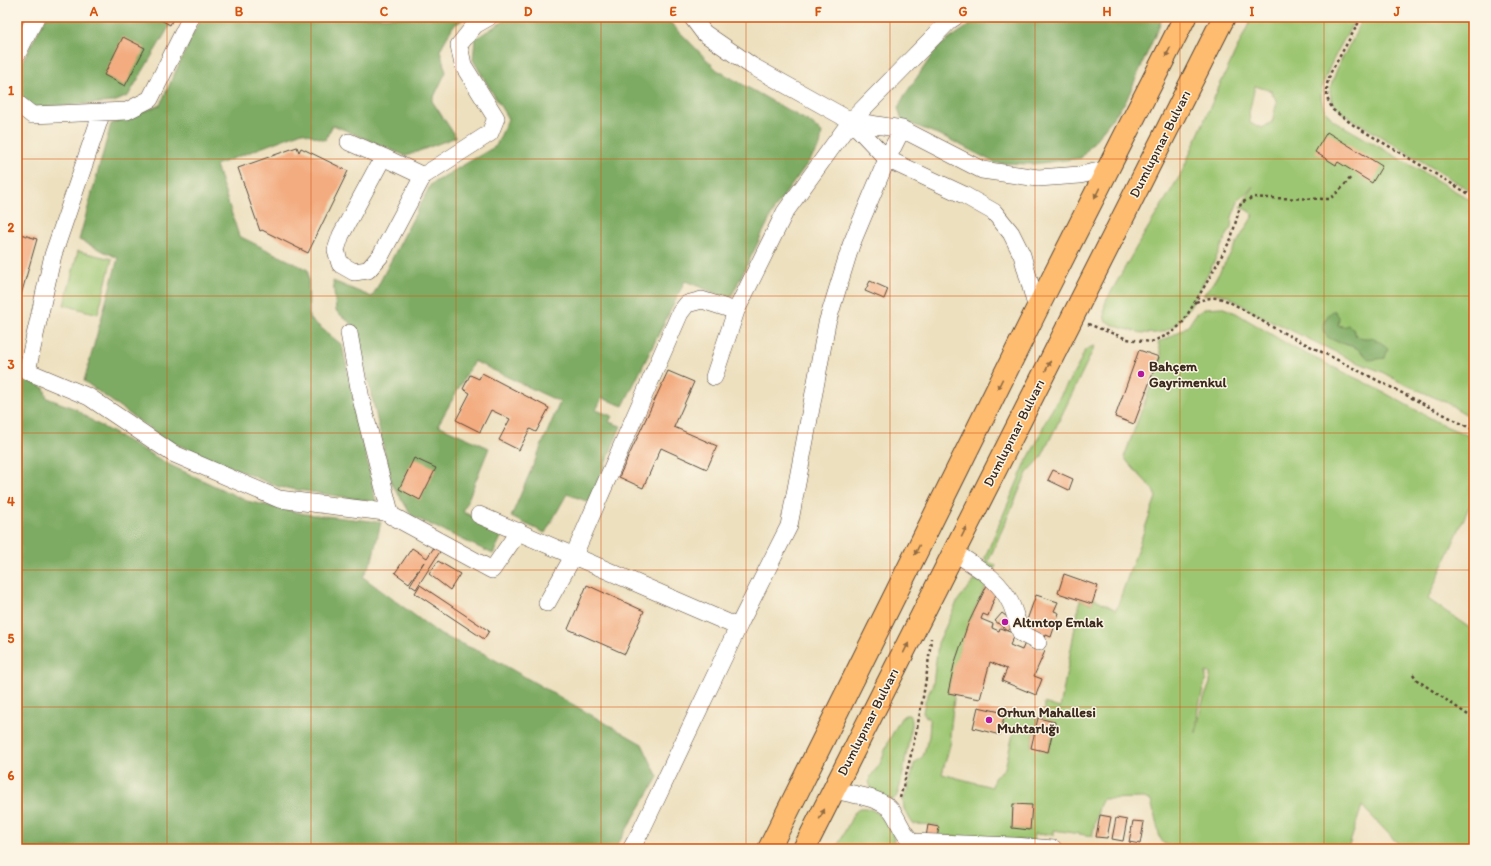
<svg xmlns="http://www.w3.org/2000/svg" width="1491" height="866" viewBox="0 0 1491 866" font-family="Itim,sans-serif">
<rect width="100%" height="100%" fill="#fcf5e5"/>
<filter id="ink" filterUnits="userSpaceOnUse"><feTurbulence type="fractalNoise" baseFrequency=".025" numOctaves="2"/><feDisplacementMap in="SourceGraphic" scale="8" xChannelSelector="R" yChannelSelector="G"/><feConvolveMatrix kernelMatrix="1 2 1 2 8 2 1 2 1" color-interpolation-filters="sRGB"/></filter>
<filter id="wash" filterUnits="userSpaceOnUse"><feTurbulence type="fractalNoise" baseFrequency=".012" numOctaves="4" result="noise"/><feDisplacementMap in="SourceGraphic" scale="16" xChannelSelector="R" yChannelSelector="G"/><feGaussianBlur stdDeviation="0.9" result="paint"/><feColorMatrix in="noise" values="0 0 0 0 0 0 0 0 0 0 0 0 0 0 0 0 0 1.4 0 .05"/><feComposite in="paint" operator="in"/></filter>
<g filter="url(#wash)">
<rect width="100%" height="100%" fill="#ede0bf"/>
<path fill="#9dc672" stroke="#6c7848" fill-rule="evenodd" d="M1252 17H1356C1347 37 1316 82 1322 102 1323 108 1329 115 1333 120L1474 202V419L1445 402 1400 382 1382 372 1354 361 1253 312 1226 295 1213 293 1203 295 1215 280 1254 214 1241 207 1253 186 1247 193 1239 199 1232 217 1231 228C1217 252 1192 317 1169 329 1157 335 1145 334 1133 331 1123 328 1114 327 1105 320L1104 309 1106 301 1137 246 1181 174 1218 89ZM1255 86 1271 91 1277 102 1272 122 1262 128 1250 123 1249 113ZM1338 325 1353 329 1356 336 1363 339 1371 338 1385 353V358L1362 353 1358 348 1337 342Z
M1362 17H1474V193L1342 113 1332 101 1330 92 1331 85 1339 64 1352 41Z
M78 251 112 259 98 314 64 305Z
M1221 307 1236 313 1292 347 1374 387 1445 426 1474 438V496L1428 599 1474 631V849H1403L1362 806 1348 849H1197L1195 848 1192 842 1189 846 1181 847 1164 844 1160 838 1151 801 1144 798 1103 799 1099 807 1092 836 1054 830V835L1034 834V841L938 836V825L913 824 904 809 903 801 910 782 914 764 923 756 929 736 930 721 923 713 925 701 933 684 938 643 958 600 974 581 984 580 987 585C968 619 957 655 948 692L952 694 954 698 950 735 951 741 942 774 992 787 994 778 1005 768 1014 730 1002 727 1005 713 1038 718 1031 747 1048 752 1055 723 1043 720C1043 714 1046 709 1044 703L1060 708 1080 600 1092 604 1094 598 1116 610 1156 497 1152 488 1130 465 1124 457 1162 356 1158 342 1170 337 1188 326 1196 314 1206 308ZM1206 672 1210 673V683L1202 704 1196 733 1198 709 1206 679ZM1013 805 1030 830 1012 828Z
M1095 346 1041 458 1027 473 988 562 996 565 992 574 986 566 985 557 1026 462 1036 444 1047 418 1078 366 1085 350 1091 347Z
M905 715H909L912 720V723L902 778 897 796 893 800 883 799 873 793 869 782 870 777 880 764 888 742 901 718Z
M860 808H867L876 812 884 820 893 833 895 849H836L854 813Z"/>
<path fill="#7eab64" stroke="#5c6a41" d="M46 17H175L128 96 114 102 34 108 17 96V71Z
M201 17H467L453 26 440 50 446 72 432 101 456 137 406 156 333 125 325 140 302 132 216 165 239 236 308 270 309 318 342 345 376 502 279 487 164 439 84 381 118 258 79 240 111 124 160 105Z
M510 17H665L717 70 811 123 822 133 820 146 775 208 730 299 685 281 623 406 602 398 596 410 612 416 609 422 621 426 589 502 567 494 545 533 511 517 560 402 474 361 438 425 489 448 463 512 504 531 493 554 412 516 392 484 356 328 336 311 333 281 372 297 431 184 496 146 508 119 473 60 475 39Z
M981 17H1163L1126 101 1081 158 1033 164 995 163 947 138 902 120 898 108 904 96 938 47Z
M1334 310 1339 317 1338 325 1343 327 1348 325 1353 329 1356 336C1362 338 1364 338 1370 338 1376 339 1383 344 1388 348L1385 358 1370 360C1365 356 1361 350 1356 348 1344 342 1317 341 1324 322 1326 317 1330 313 1334 310Z
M17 375 44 388 47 398 76 409 94 422 170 465 247 501 305 514 381 522 372 560 363 577 441 635 483 653 642 744 658 777 615 849H17Z"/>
<g id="blocks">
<path fill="#f3ac80" d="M160 17H174L170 25 159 19Z
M123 37 145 48 125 86 104 75Z
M1327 132 1382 166 1372 183 1338 162 1336 165 1315 152Z
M297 147 299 152 301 148 348 171 308 253 262 230 260 231 238 168Z
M17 233 37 239 17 309Z
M870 281 888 289 884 299 865 291Z
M1139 350 1159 357 1134 424 1115 417Z
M668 371 694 382 674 427 717 446 707 469 661 448 643 488 619 477Z
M482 373 549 408 536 432 530 429 519 450 499 440 510 419 491 410 480 432 456 420 470 393 463 389 470 375 479 379Z
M414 458 436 468 420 500 399 489Z
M1053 470 1073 479 1069 490 1048 480Z
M435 546 441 550 416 589 410 585 424 562 409 583 395 573 412 548 427 558Z
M438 561 460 574 450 590 429 574Z
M1064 574 1098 586 1092 604 1058 593Z
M420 585 489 631 484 639 415 593Z
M587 585 644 611 625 654 568 629Z
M987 585 998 591 992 602H993L988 616 983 614 981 619 993 624 992 628 999 631 1000 628 1015 634 1010 645 1022 650 1025 643 1045 651 1034 676 1042 679 1036 695 1002 681 1007 669 990 662 980 699 948 693 954 665 968 624Z
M1036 595 1058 602 1054 611 1059 613 1051 637 1046 635 1045 638 1023 631Z
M1002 613 1015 623 1008 631 995 621Z
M978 707 1005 713 1000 735 973 728Z
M1038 718 1055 722 1048 752 1031 748Z
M1013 804 1032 805 1030 830 1012 828Z
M1100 815 1111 817 1107 838 1096 837Z
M1116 818 1127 820 1123 841 1112 839Z
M1133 821 1144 822 1140 844 1129 842Z
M928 825 939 827 937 838 926 837Z"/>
</g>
</g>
<g filter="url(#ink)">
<use href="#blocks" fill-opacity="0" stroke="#564536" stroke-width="1"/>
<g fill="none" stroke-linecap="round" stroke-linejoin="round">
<defs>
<path id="minor" d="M692 17 704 33 752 66 851 121 887 159 964 195 994 212 1011 233 1022 255 1037 309
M17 54 36 17
M17 103 32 115 127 111 150 99 191 17
M102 112 53 255 27 371 89 397 172 453 279 499 385 512 492 570 519 531
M851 121 902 129 982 170 1038 178 1080 175 1109 169
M349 142 383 157
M423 176 381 255 368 270 354 272 340 264 336 250 341 235 383 157 423 176 490 133 496 118 463 65 459 45 475 25 489 17
M349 333 361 399 391 516
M714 377 736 311 785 212 851 121 949 21 955 17
M479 515 738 627
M954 552C975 566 1000 579 1011 604 1015 613 1017 623 1021 633L1038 642
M547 603 574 555 680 313 687 304 702 300 736 311
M834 790C851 794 881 797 892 811 900 822 902 834 913 842L1014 846 1054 849
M631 849 642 829 741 621 789 526 827 323 851 245 887 159 902 129"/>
<path id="highway" d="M769 849 1037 309 1185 17
M804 849 1224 17"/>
</defs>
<use href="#minor" stroke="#564536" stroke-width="18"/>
<use href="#highway" stroke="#564536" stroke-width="24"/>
<path stroke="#564536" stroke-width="2.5" stroke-dasharray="3 3" stroke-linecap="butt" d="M1359 17V22L1331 72 1327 84V98L1333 110 1355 126 1474 197
M1196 302C1206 298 1215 296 1225 300 1243 308 1259 320 1276 329 1342 362 1408 396 1474 430
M1088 324 1127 339 1151 342 1172 333 1183 322 1207 282 1231 239 1241 203 1254 197 1265 198 1330 199 1341 189 1352 176
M1413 674 1417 680 1474 719
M900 798C914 746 926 692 931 638"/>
<use href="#minor" stroke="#fff" stroke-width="17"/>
<use href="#highway" stroke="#febc70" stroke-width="22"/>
</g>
<defs><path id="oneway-solid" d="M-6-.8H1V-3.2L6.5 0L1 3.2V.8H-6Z"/></defs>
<g fill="#936c43">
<use href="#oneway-solid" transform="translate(1168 52) rotate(117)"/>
<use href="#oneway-solid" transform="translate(1097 193) rotate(117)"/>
<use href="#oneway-solid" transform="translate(1048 366) rotate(-63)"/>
<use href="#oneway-solid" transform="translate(1000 384) rotate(116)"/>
<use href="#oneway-solid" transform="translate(964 532) rotate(-63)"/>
<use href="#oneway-solid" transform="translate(917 550) rotate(116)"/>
<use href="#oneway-solid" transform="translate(906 648) rotate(-63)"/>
<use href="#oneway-solid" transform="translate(822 814) rotate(-63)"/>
</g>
</g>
<path fill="none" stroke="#d7540e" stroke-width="1" stroke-opacity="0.55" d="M167 17V849M311 17V849M456 17V849M601 17V849M746 17V849M890 17V849M1035 17V849M1180 17V849M1324 17V849M17 159H1474M17 296H1474M17 433H1474M17 570H1474M17 707H1474"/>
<g fill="#b5179e" stroke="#fcf5e5" stroke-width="1.5">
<circle cx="1141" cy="374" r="4"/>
<circle cx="1005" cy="622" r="4"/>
<circle cx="989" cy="720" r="4"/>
</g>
<g text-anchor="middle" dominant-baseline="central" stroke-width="3" stroke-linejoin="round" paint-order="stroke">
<g font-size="14" fill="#3b2a1e" stroke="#fcf5e5">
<text transform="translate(1160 144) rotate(-63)">Dumlupınar Bulvarı</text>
<text transform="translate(1014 433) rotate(-63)">Dumlupınar Bulvarı</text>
<text transform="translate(868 722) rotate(-63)">Dumlupınar Bulvarı</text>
</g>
<g font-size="14" font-weight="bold" fill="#3b2a1e" stroke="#fcf5e5" text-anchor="start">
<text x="1149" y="366">Bahçem<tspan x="1149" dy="16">Gayrimenkul</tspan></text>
<text x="1013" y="622">Altıntop Emlak</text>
<text x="997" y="712">Orhun Mahallesi<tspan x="997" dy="16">Muhtarlığı</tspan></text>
</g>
</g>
<rect width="1491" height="866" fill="none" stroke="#fcf5e5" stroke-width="44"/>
<rect x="22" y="22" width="1447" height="822" fill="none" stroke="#d7540e" stroke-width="1.5"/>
<g font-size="13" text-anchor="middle" font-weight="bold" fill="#d7540e">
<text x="94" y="16">A</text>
<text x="239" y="16">B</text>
<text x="384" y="16">C</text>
<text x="528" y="16">D</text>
<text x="673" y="16">E</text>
<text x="818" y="16">F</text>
<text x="963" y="16">G</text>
<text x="1107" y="16">H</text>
<text x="1252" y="16">I</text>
<text x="1397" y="16">J</text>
<text x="11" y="95">1</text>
<text x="11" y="232">2</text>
<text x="11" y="369">3</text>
<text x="11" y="506">4</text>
<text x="11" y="643">5</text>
<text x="11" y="780">6</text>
</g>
</svg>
